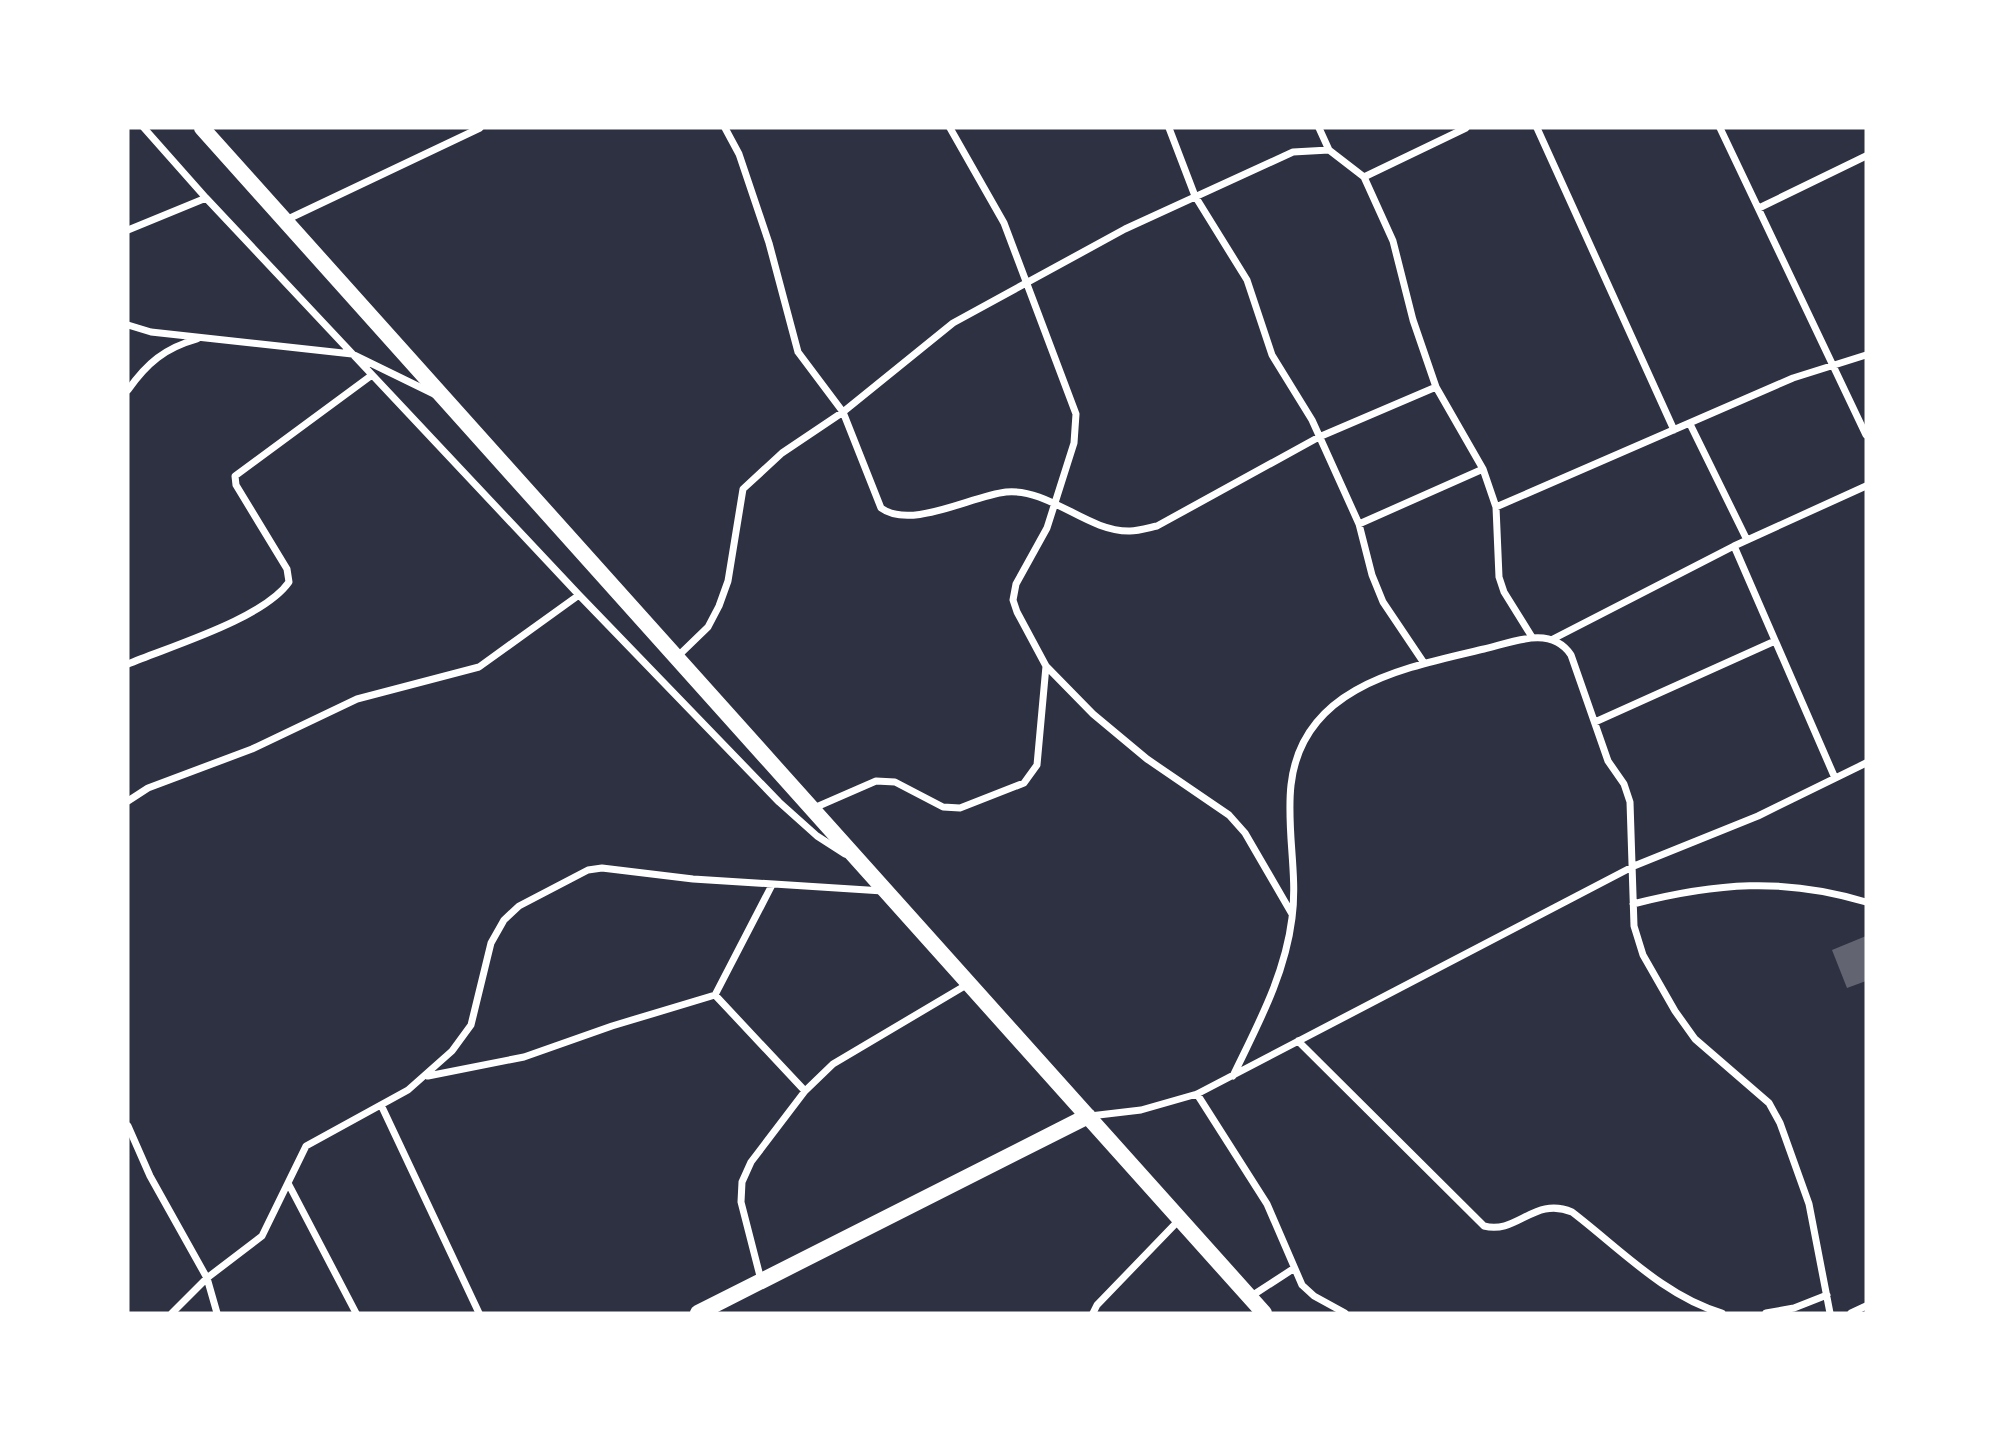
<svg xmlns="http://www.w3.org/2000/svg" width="1994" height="1441" viewBox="0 0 1994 1441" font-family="Bitter,serif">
<rect width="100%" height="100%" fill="#2d3142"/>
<path fill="#626471" d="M1866 936V981L1847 988 1832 950Z"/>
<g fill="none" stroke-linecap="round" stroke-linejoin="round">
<path stroke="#fff" stroke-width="7" d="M144 128 206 198 579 595 779 802 817 836 845 854
M725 128 739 154 769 243 798 352 843 412 881 508C911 530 971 496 1006 492 1050 488 1087 532 1130 531 1138 531 1148 528 1157 526L1319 437 1436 387
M950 128 1004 223 1076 414 1074 443 1047 528 1016 584 1013 600 1017 612 1046 666 1093 714 1147 759 1229 815 1245 833 1292 914
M1169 128 1195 196 1247 280 1272 355 1312 420 1359 524 1372 575 1383 602 1424 663
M1319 128 1329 150 1364 177 1393 241 1413 320 1436 387 1483 469 1496 507 1499 577 1504 592 1532 637
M1537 128 1674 430
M1720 128 1866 435
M1364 177 1466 128
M1759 208 1866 156
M286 220 480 128
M128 230 206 198
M128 325 151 332 352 354 434 394
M128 390C147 363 165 348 197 339
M1690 424 1747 540
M1496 507 1793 378 1866 355
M1359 524 1483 469
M1734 546 1835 778
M1553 639 1734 546 1866 486
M677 657 708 627 719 606 728 581 743 489 782 453 843 412 953 323 1125 229 1293 152 1329 150
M128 664C171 646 263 619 289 582L287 569 236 485 235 476 372 375
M1595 722 1775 641
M128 801 148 788 252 749 357 699 479 667 579 595
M814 808 876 781 895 782 943 807 960 808 1024 783 1037 765 1046 666
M1633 904C1715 883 1784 877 1866 902
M715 995 805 1091
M1298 1041 1484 1226C1517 1235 1534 1196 1572 1212 1618 1247 1665 1297 1722 1313
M428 1076 524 1057 612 1026 715 995 772 885
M1233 1076C1258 1024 1285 975 1292 918 1298 874 1286 829 1291 785 1302 686 1404 668 1484 649 1513 642 1551 625 1571 655L1608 761 1624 784 1630 802 1634 926 1643 955 1675 1011 1695 1039 1769 1103 1780 1123 1809 1204 1830 1313
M1197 1094 1267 1204 1302 1285 1314 1296 1345 1313
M382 1107 479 1313
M1090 1116 1141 1110 1197 1094 1634 866 1758 816 1866 763
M128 1126 150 1176 207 1278 217 1313
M288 1183 356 1313
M761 1280 741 1202 742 1182 751 1162 805 1091 833 1064 968 984
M1250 1297 1293 1269
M172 1313 207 1278 262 1236 306 1146 408 1090 452 1051 471 1025 491 943 504 920 519 906 588 870 602 868 693 879 883 891
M1093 1313 1097 1305 1180 1219
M1766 1313 1794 1308 1827 1295
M1851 1313 1866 1306"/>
<path stroke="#fff" stroke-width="16" d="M202 128 1264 1313
M698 1313 1088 1116"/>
</g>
<rect width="1994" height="1441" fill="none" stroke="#ffffff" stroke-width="259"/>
</svg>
